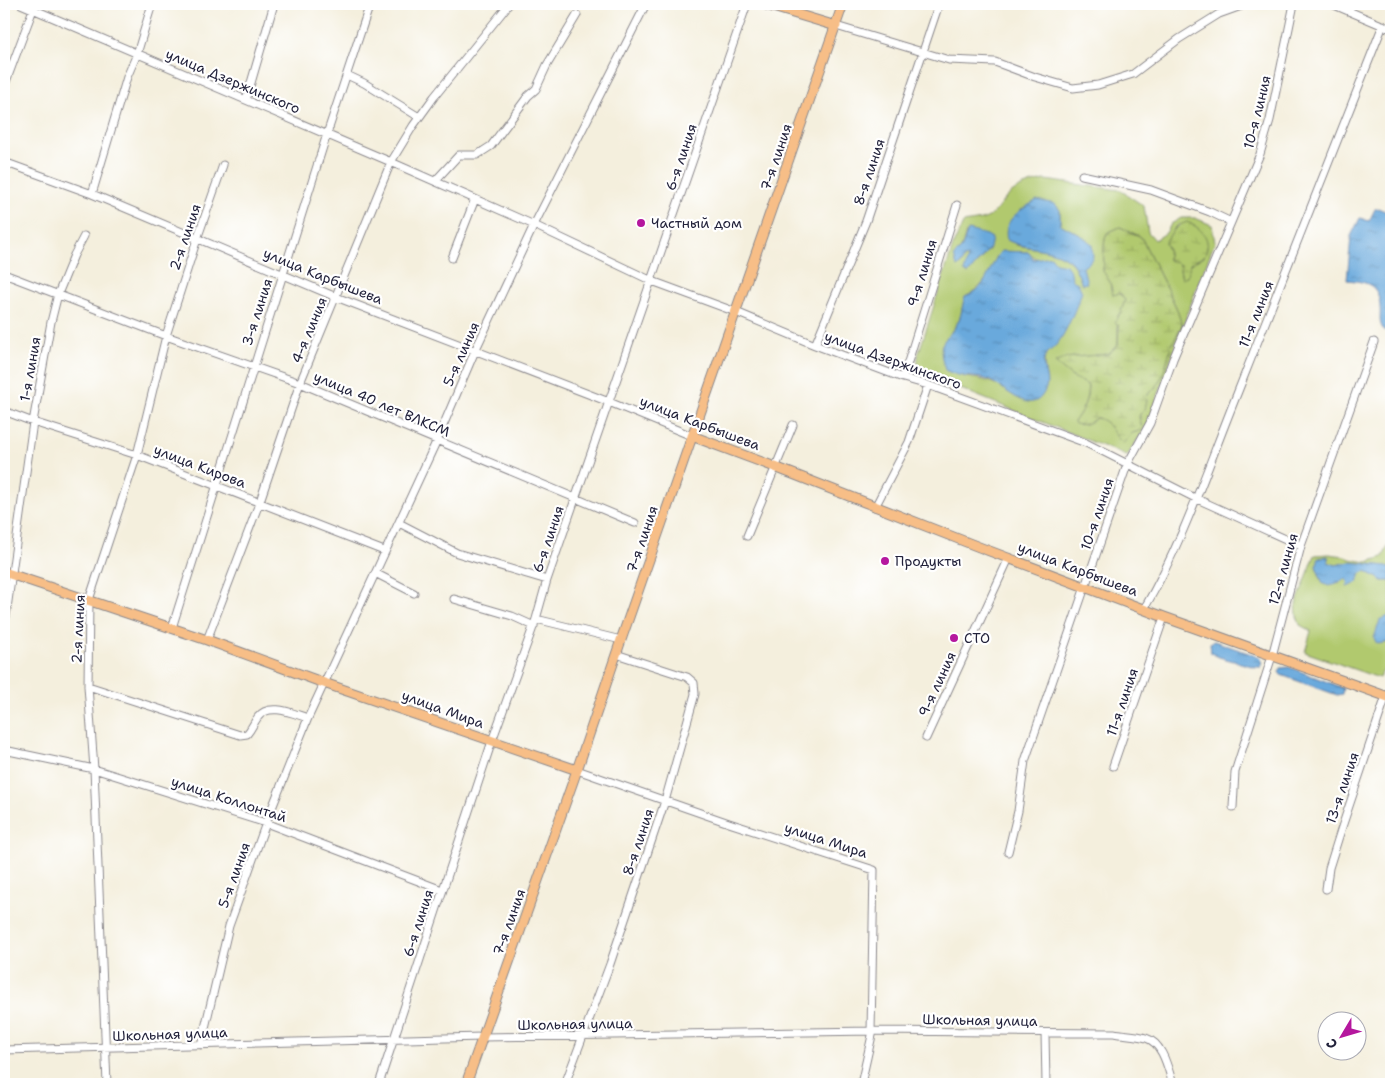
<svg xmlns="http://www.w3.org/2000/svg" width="1395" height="1088" viewBox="0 0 1395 1088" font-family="'Shantell Sans',sans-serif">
<defs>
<pattern id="wetland-marsh" width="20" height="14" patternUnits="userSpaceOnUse" patternTransform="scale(1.25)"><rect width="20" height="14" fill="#b1c96e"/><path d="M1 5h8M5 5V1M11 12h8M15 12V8" fill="none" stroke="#98ac60"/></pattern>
<pattern id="water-ripples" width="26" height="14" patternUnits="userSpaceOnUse" patternTransform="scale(1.25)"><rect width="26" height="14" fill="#69a9dc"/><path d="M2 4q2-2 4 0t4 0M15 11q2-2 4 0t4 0" fill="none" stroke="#5689b4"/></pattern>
</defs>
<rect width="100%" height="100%" fill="#fff"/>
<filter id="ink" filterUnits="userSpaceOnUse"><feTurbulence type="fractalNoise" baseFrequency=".02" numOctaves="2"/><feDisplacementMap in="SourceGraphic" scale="10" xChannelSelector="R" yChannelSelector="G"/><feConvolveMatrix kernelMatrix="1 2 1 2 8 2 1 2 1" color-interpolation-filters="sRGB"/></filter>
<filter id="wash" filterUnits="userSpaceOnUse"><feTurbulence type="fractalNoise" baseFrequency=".0096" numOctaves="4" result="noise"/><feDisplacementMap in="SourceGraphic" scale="20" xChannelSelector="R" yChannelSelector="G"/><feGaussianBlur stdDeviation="1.12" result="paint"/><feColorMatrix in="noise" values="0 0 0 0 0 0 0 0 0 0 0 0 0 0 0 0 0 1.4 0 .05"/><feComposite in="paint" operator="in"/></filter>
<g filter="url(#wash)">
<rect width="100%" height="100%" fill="#f4efdd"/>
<path fill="#b1c96e" stroke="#6a7654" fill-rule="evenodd" d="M1045 180 1120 190 1144 206 1148 232 1155 240 1166 233 1171 224 1181 218H1195L1212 225 1215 242 1197 287 1148 424 1127 456 926 375 917 368 918 355 954 243 963 223C974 221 985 221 993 214 998 209 1001 203 1006 198 1016 187 1031 183 1045 180ZM1060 211V224L1082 236V284C1079 277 1076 267 1071 263 1057 248 1035 249 1016 245ZM1179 224 1205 256 1190 264 1189 270 1182 279 1179 264 1168 259V250L1165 243 1174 229ZM1120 227 1141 237 1176 307 1182 325 1171 347 1163 375 1154 389 1148 394 1140 414C1139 419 1142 423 1140 431 1132 432 1129 433 1126 441L1101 418H1096L1091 422H1074C1083 410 1088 400 1088 385L1071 376 1065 358 1108 354 1118 345V316L1122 309 1125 300 1120 293 1111 290 1110 282 1103 270C1105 257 1102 245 1107 233ZM966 233 990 248 968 274 965 272 968 257 964 258 961 264 956 253 961 249ZM1015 252H1028C1039 264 1046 257 1057 264 1070 273 1074 288 1078 302L1058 343 1045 356 1044 362 1047 386 1009 393C995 381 982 379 964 377L941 346 960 319 965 297C983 289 991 273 997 256Z
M1391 540V568L1386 566 1350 562 1336 565 1328 562V557L1316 566 1323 584 1338 583 1346 579 1349 582 1361 573 1366 571 1383 581H1391V615L1387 618 1386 643 1391 642V658L1379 678 1305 652 1311 631 1300 625 1297 616 1296 604 1315 555 1329 554 1345 556 1350 559 1367 562 1383 557Z"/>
<path fill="url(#wetland-marsh)" stroke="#6a7654" d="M1187 222C1202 228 1213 240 1204 256L1190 264 1188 275 1182 279 1179 264 1168 260V250L1165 243C1171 233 1175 226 1187 222Z
M1120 227 1141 237 1176 307 1182 325 1171 347 1163 375 1154 389 1148 394 1145 409 1140 414 1139 417 1142 428 1140 431C1127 433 1131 437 1123 443 1113 436 1109 419 1096 418 1090 423 1083 426 1075 424L1074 422C1083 410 1088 400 1088 385L1071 376 1055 363 1065 358 1108 354 1118 345 1119 326 1115 323 1122 309 1125 300 1120 293 1113 295 1110 282 1103 271C1105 257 1102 245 1107 233Z"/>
<path fill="url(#water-ripples)" stroke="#46668c" d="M1037 200 1055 204 1060 210V224L1082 236 1092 244 1093 257 1088 264 1083 267 1087 283 1082 284C1079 277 1076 267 1071 262 1053 246 1028 251 1007 240 1002 219 1021 210 1037 200Z
M1378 208 1385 211 1391 219V324L1389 327 1384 331C1378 322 1381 317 1380 307 1379 284 1367 282 1347 280L1351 236 1360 218 1369 221 1375 209Z
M968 230 987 235 992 238 990 248 968 274 964 272 968 257 964 258 961 264 957 267 954 256 961 249Z
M1001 251 1028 252 1034 259 1051 256 1056 263 1066 265 1071 272 1072 280 1078 283 1082 292C1076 307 1067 332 1057 344 1054 348 1049 351 1046 355 1039 364 1050 378 1046 388 1033 422 1005 385 986 379 971 375 962 379 945 370 935 337 946 345 959 320 962 313 962 304 965 297 990 287 987 268 1001 251Z
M1328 556V562L1336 565 1350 562 1387 566 1391 568V581H1383L1366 571 1361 573C1359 581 1356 585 1347 587L1349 582 1346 579 1330 586 1323 584 1316 566 1319 558Z
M1391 615V642L1377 644 1374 638 1380 620Z
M1214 641 1260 657 1263 663 1261 667H1255L1219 657 1211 653 1210 643Z
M1289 667 1343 688 1342 694 1337 695 1281 675 1279 672 1281 668Z"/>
</g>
<g filter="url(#ink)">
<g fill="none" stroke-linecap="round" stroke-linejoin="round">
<defs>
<path id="minor" d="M21 4 391 162 534 225 652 281 736 312 815 345 903 378 928 385 1086 443 1195 498 1301 546
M1332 4 1391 29
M836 26 949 60 995 62 1035 77 1073 88 1098 85 1133 74 1179 39 1219 14 1244 5 1252 4
M347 75 364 83 419 117
M4 87 35 4
M246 100 274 4
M4 162 92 194 336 297 609 402 692 436
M1082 175 1151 190 1210 212 1231 222
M435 181 459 155H477L491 146 528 96 536 89 547 65 577 15
M92 194 127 77 137 54 152 4
M452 258 475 199
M4 274 166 336 300 383 635 523
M815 345 866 221 939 4
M903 378 957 205
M4 411 33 422 137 455 384 551
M875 507 909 442 928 385
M399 523 457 553 547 580
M747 536 793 425
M375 573 414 593
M454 599 512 616 534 626
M1144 609C1183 542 1208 466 1237 394 1286 271 1335 148 1383 25
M536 619 621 640
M172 628 327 134 370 4
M4 630 33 422 51 322 58 294 74 255 84 236
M207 640 260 501 300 383 391 162 413 126 434 97 509 4
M88 686 240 735 247 734C252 728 254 722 258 717 269 702 294 714 308 718
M926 738 1009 558
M4 750 94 769 266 823 442 890
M1113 766 1164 617
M577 770 729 823 874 870 871 1032
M1233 807 1235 772 1272 656 1301 546 1374 342
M1008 852 1018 811 1025 761 1127 465 1150 423 1173 359 1260 154 1270 120 1294 4
M1326 889 1329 868 1341 830 1386 696
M1045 1033 1046 1084
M201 1045 229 926 266 823 308 718 437 440 475 351 534 225 646 4
M4 1050 482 1037 873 1031 1114 1033C1124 1035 1136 1035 1146 1038 1163 1043 1168 1069 1173 1084
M107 1084 94 769 88 686 89 600 137 455 166 336 197 239 223 165
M379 1084 492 741 536 619 547 580 747 4
M565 1084 610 964 665 801 695 694 694 683 687 677 616 654
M861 1084 873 1031"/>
<path id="major" d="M763 4 836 26
M692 436 775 467 979 547 1164 617 1391 698
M4 572 207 640 324 683 577 770
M466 1084 577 770 621 640 843 4"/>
</defs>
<use href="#minor" stroke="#8b888c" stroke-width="9"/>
<use href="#major" stroke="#8b888c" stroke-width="11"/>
<use href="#minor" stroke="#fff" stroke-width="7"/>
<use href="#major" stroke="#f7be87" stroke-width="9"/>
</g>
</g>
<g fill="#b5179e" stroke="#fff" stroke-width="2">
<circle cx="641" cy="223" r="5"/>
<circle cx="885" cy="561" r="5"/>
<circle cx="954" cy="638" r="5"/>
</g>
<g text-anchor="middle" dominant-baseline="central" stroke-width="4.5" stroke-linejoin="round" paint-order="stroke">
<g font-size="14" fill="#22223b" stroke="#fff">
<text transform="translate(233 81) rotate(23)">улица Дзержинского</text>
<text transform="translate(1257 112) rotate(-76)">10-я линия</text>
<text transform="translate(681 157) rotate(-71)">6-я линия</text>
<text transform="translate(776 157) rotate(-71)">7-я линия</text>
<text transform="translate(869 172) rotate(-71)">8-я линия</text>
<text transform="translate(185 237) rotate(-71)">2-я линия</text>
<text transform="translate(922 273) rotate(-73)">9-я линия</text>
<text transform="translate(323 276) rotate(22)">улица Карбышева</text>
<text transform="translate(257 312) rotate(-72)">3-я линия</text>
<text transform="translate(1256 314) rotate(-68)">11-я линия</text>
<text transform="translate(309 330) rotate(-67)">4-я линия</text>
<text transform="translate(461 354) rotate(-66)">5-я линия</text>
<text transform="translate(893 360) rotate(20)">улица Дзержинского</text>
<text transform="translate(30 369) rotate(-80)">1-я линия</text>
<text transform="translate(382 404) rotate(23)">улица 40 лет ВЛКСМ</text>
<text transform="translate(700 423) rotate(21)">улица Карбышева</text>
<text transform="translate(200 466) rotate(21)">улица Кирова</text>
<text transform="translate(1097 514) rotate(-71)">10-я линия</text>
<text transform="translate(548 539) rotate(-71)">6-я линия</text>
<text transform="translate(642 539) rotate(-71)">7-я линия</text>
<text transform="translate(1078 569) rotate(21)">улица Карбышева</text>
<text transform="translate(1283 569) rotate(-74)">12-я линия</text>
<text transform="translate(78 629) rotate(-87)">2-я линия</text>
<text transform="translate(937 684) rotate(-65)">9-я линия</text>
<text transform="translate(1122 702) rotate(-71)">11-я линия</text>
<text transform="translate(443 709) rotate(20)">улица Мира</text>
<text transform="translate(1342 788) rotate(-71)">13-я линия</text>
<text transform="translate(229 799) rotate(18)">улица Коллонтай</text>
<text transform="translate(826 840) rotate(18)">улица Мира</text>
<text transform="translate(638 842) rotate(-71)">8-я линия</text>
<text transform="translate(234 875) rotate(-70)">5-я линия</text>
<text transform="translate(509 922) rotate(-70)">7-я линия</text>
<text transform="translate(418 923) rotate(-72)">6-я линия</text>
<text transform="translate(980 1020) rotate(1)">Школьная улица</text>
<text transform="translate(575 1024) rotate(-1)">Школьная улица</text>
<text transform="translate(170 1034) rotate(-2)">Школьная улица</text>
</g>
<g font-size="14" fill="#22223b" stroke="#fff" text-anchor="start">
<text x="651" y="223">Частный дом</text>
<text x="895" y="561">Продукты</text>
<text x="964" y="638">СТО</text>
</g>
</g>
<rect width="1395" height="1088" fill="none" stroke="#fff" stroke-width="20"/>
<g transform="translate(1342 1036) rotate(232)"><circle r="24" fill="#ffffff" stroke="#a7a7b1"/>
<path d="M0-4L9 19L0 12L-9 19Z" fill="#b5179e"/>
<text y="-8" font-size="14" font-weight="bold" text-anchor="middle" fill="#22223b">С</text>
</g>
</svg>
